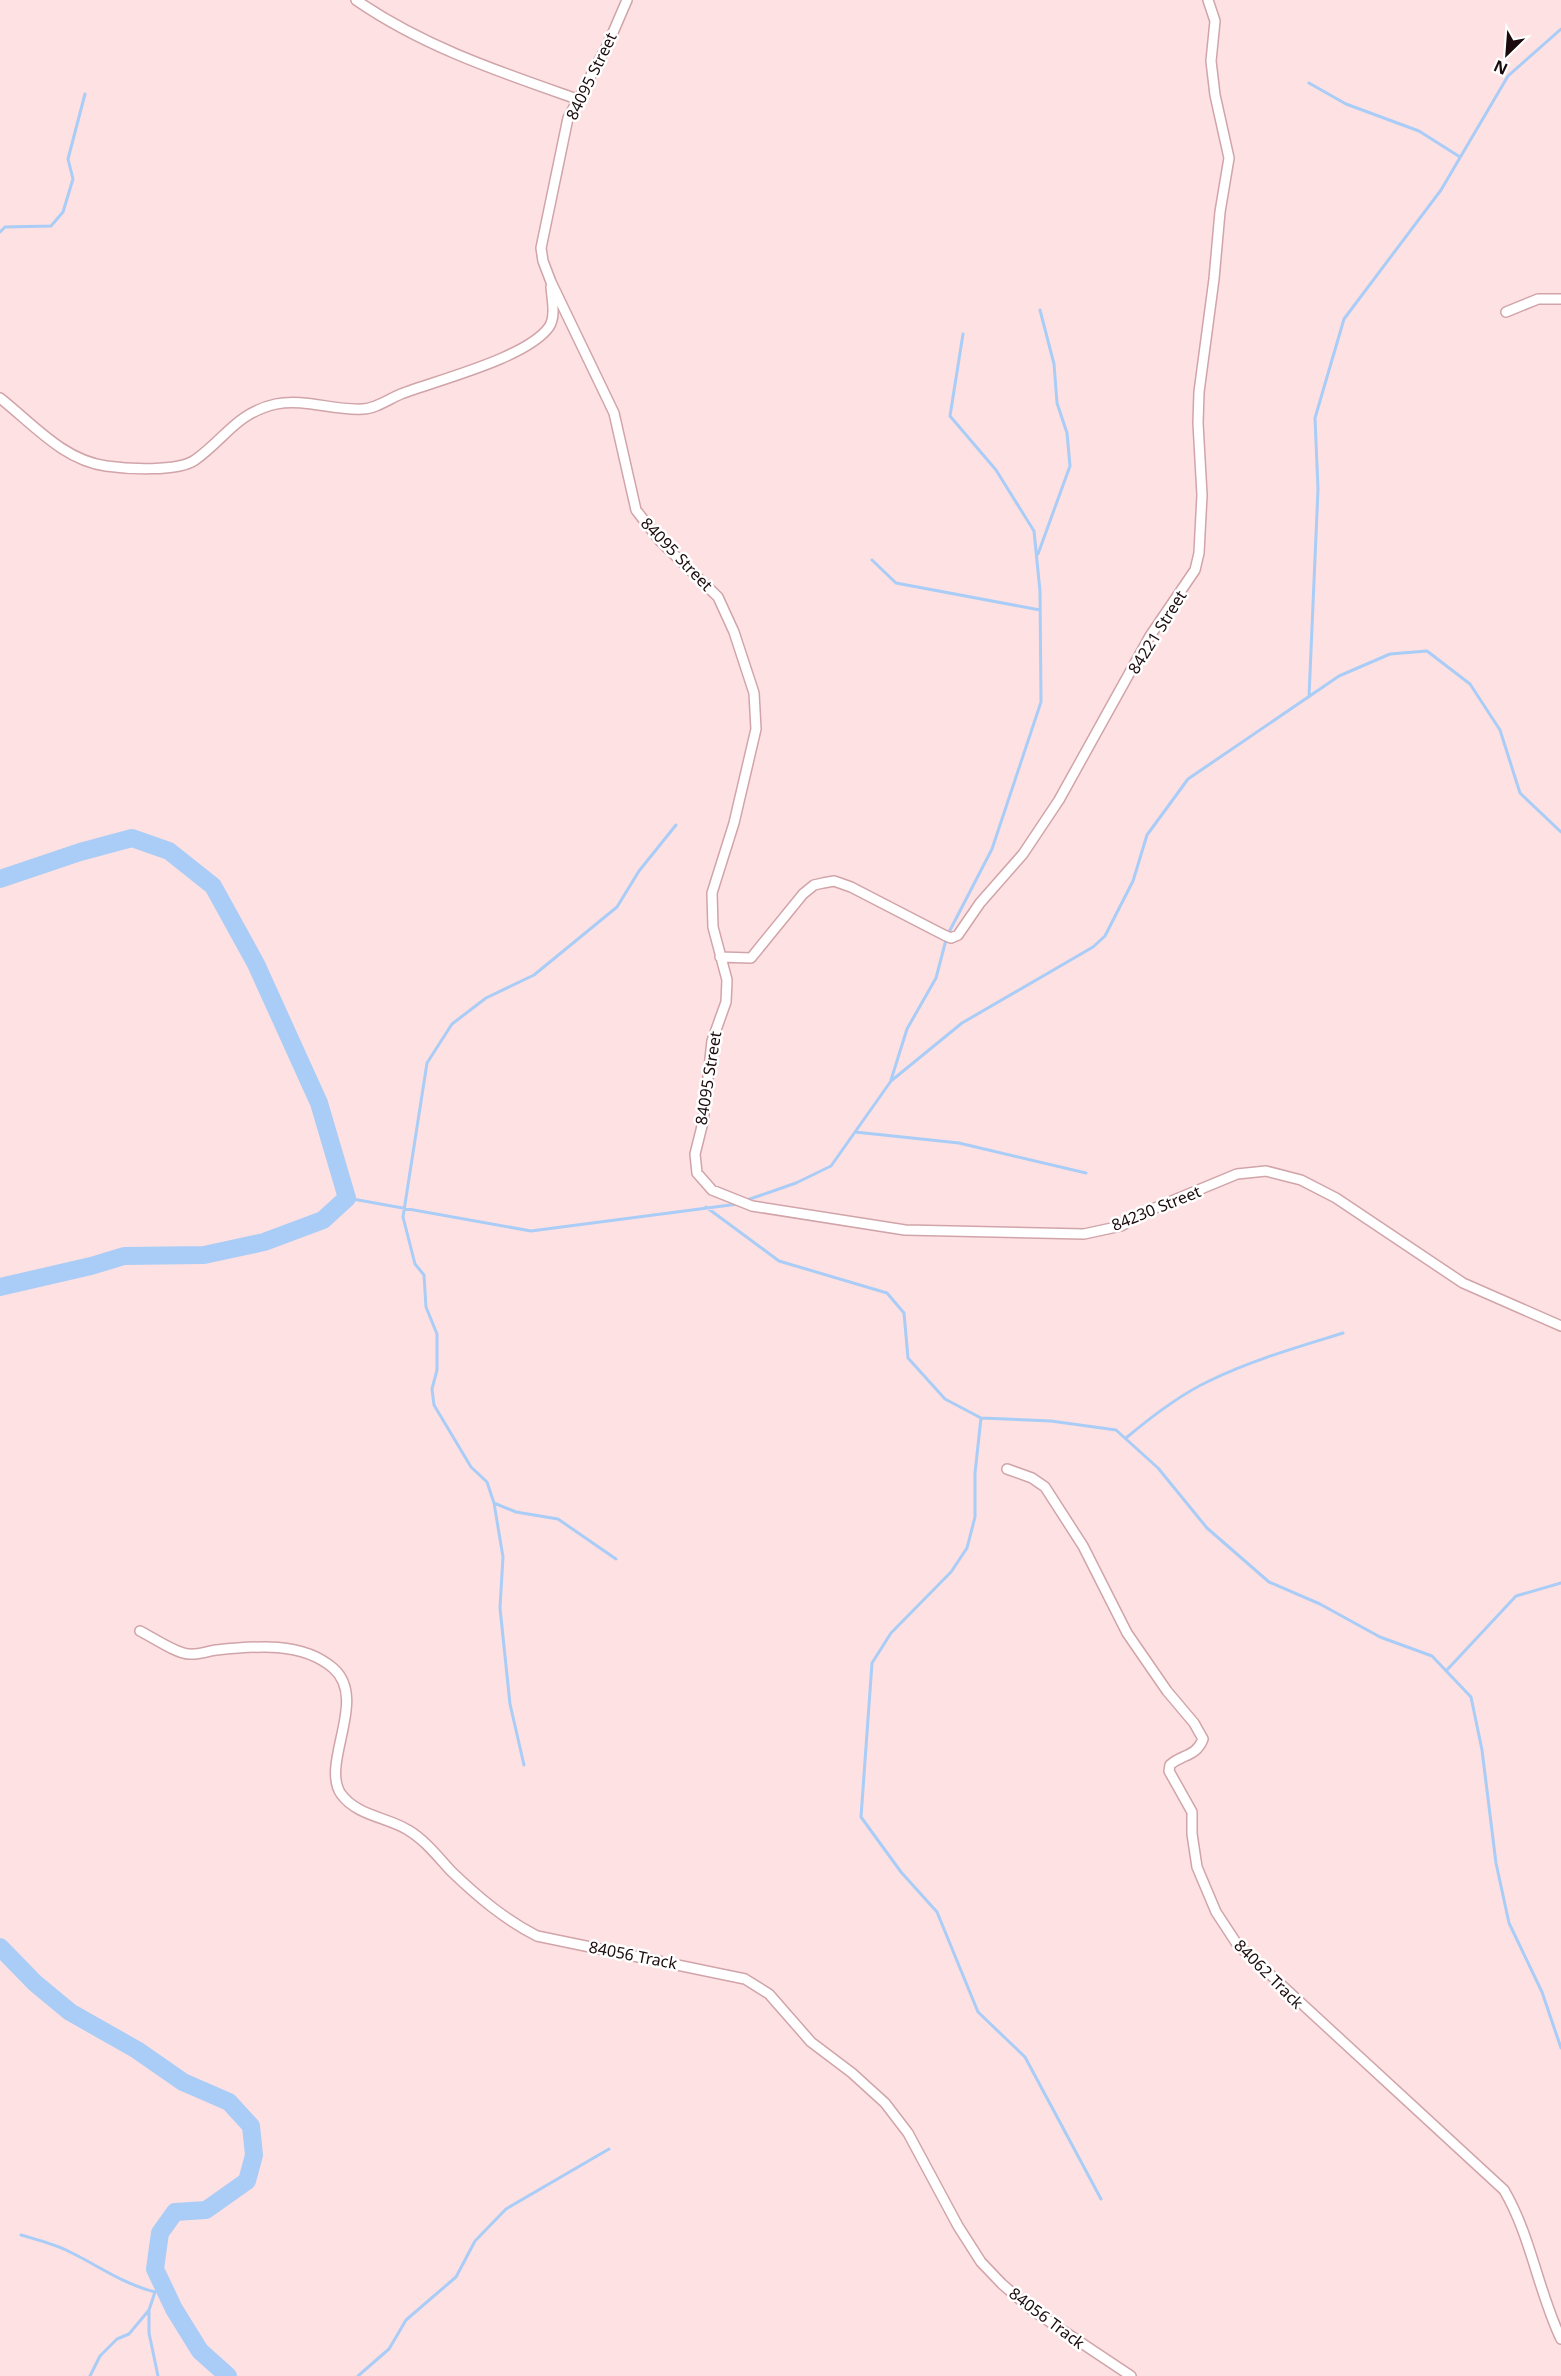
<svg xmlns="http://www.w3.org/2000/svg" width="1561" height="2376" viewBox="0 0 1561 2376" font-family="'Noto Sans',sans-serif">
<rect width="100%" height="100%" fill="#fee1e3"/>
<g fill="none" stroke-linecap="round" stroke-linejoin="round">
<path stroke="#a9cdf6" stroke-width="3" d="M1309 83 1346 104 1419 131 1460 157
M0 232 5 227 51 226 63 212 73 179 68 159 85 94
M1038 554 1070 466 1067 433 1057 403 1054 364 1040 310
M872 560 896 583 1040 610
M1309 697 1318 489 1315 418 1344 319 1441 190 1508 76 1561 29
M891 1080 907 1029 936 978 947 936 992 849 1041 702 1040 591 1034 531 996 470 950 416 963 334
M855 1132 959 1143 1086 1173
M347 1198 531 1231 738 1204
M747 1200 796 1183 831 1166 891 1081 962 1023 1093 947 1105 936 1133 881 1147 835 1188 779 1339 676 1390 654 1427 651 1470 684 1500 730 1520 793 1561 832
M706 1207 779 1261 887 1293 904 1313 908 1358 945 1399 981 1418 1051 1421 1116 1430 1158 1468 1207 1528 1269 1582 1320 1604 1380 1637 1432 1656 1471 1697 1482 1750 1496 1863 1509 1923 1542 1992 1561 2048
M981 1418 975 1473V1517L967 1548 951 1572 891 1633 872 1663 861 1817 901 1872 937 1912 978 2012 1025 2057 1101 2199
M1126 1438C1151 1417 1179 1395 1209 1381 1252 1360 1298 1347 1343 1333
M494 1503 503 1557 500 1608 510 1704 524 1765
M616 1559 558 1519 516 1512 494 1503 487 1482 471 1467 434 1405 432 1389 437 1370V1334L426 1307 424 1275 415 1264 403 1217 427 1063 452 1024 486 998 534 975 617 907 639 871 676 825
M1446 1671 1516 1596 1561 1583
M21 2235C38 2240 55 2244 70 2252 99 2266 123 2284 155 2292
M149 2310V2333L158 2376
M90 2376 100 2356 117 2339 129 2334 149 2310 155 2292 163 2286
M358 2376 389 2349 406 2320 456 2277 475 2241 506 2209 609 2149"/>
<path stroke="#a9cdf6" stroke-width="18" d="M0 879 80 852 132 838 169 851 213 886 256 964 319 1103 347 1198 323 1220 264 1242 204 1255 124 1256 91 1266 0 1287
M0 1947 35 1983 70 2012 137 2050 183 2082 229 2102 251 2126 254 2155 247 2181 206 2210 175 2212 160 2233 155 2269 174 2309 200 2351 228 2376"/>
<defs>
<path id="street" d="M356 0C424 47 500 72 577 99
M627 0 608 44 568 118 541 248 543 261 551 282 614 413 636 510 660 541 718 597 734 632 754 693 756 729 734 823 712 893 713 927 727 980 726 1002 712 1041 703 1122 695 1154 697 1173 712 1190 752 1206 905 1230 1084 1234 1121 1226 1150 1210 1237 1174 1266 1171 1301 1180 1336 1198 1463 1283 1561 1326
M1506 312 1538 299H1561
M0 398C33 424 63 460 106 466 127 469 178 472 195 460 225 439 236 413 276 404 305 398 334 411 363 409 375 409 389 399 401 394 437 380 527 358 549 327 556 317 552 299 551 287
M720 957 751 958 803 894 814 885 823 883 834 881 851 887 944 935 951 938 958 935 980 903 1023 854 1059 800 1150 636 1195 570 1199 553 1202 495 1198 423 1199 392 1214 279 1220 212 1229 158 1215 95 1211 61 1215 21 1208 0
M1007 1469 1032 1478 1045 1487 1083 1546 1127 1633 1167 1691 1194 1723 1203 1739C1196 1757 1182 1754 1170 1765L1169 1771 1192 1812V1834L1197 1867 1216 1912 1237 1944 1504 2190C1531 2236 1538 2291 1561 2339
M140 1631C152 1637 177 1654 189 1654 198 1655 208 1651 216 1650 255 1646 302 1641 333 1668 369 1699 320 1763 341 1794 357 1816 387 1817 408 1830 425 1840 438 1857 451 1871 478 1897 504 1919 537 1936L745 1979 769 1994 811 2042 852 2073 885 2103 908 2133 958 2226 981 2262 1002 2284 1032 2310 1131 2376"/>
</defs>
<use href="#street" stroke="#d1a4a9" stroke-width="12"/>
<use href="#street" stroke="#fff" stroke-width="9"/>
</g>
<g text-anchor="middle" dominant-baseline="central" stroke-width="5" stroke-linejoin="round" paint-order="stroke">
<g font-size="16" fill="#1b0b0d" stroke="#fff">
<text transform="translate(591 76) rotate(-64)">84095 Street</text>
<text transform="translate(677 554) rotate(46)">84095 Street</text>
<text transform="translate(1157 632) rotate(-58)">84221 Street</text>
<text transform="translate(708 1078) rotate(-81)">84095 Street</text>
<text transform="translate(1156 1208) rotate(-22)">84230 Street</text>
<text transform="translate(633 1955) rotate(11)">84056 Track</text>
<text transform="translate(1269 1974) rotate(45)">84062 Track</text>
<text transform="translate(1047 2318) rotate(37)">84056 Track</text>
</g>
</g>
<g transform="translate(1507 54) rotate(205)" stroke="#ffffff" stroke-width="4.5" paint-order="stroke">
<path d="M0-4.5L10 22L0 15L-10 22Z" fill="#1b0b0d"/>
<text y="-9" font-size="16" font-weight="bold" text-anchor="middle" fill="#1b0b0d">N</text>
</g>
</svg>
